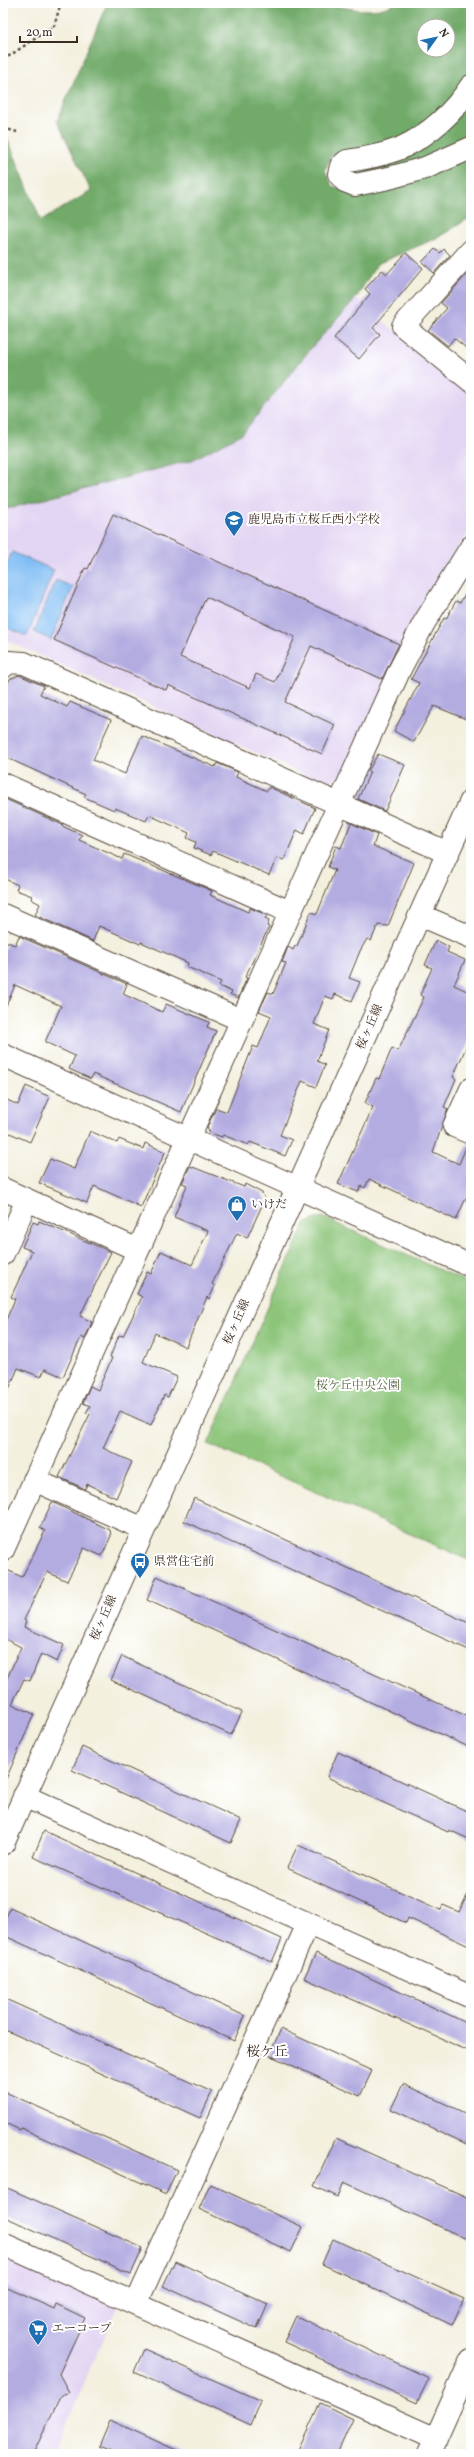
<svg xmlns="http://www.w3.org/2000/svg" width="474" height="2457" viewBox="0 0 474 2457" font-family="Vollkorn,'Noto Serif JP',serif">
<rect width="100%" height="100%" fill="#fff"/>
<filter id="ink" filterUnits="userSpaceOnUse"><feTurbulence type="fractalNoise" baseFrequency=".025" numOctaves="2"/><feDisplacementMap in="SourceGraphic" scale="8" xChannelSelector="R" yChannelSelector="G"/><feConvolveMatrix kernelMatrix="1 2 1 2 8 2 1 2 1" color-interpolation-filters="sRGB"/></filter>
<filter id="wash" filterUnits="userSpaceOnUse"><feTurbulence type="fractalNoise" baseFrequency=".012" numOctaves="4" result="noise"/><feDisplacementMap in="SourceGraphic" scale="16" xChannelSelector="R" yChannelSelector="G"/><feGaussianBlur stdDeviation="0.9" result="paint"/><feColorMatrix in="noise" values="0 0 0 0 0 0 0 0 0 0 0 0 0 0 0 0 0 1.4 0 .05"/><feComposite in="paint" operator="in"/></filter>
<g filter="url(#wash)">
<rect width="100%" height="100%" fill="#f3f0de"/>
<path fill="#e2d4f3" d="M356 298 471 394V530L460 545 342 775 325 784 3 639V510L192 460 243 433 312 347Z
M3 2255 118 2307 53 2454H3Z"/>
<path fill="#8cc579" stroke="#64784c" d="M322 1217 471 1284V1561L208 1444 305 1223Z"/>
<path fill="#71aa69" stroke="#566a44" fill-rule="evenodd" d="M107 3H326C346 9 377 15 395 3H471V76L454 103 410 137 376 149 332 154 325 170 332 186 352 192 471 157V217L439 237 377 264 356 298 312 347 243 433 192 460 3 510V127L41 221 91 191 57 121ZM424 26H448V50H424Z
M471 97V142L397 171 357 176 353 170Z"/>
<path fill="#81bef4" stroke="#5e7489" d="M12 552 54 570 27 636 3 626V574Z
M56 580 73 587 51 640 34 632Z"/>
<g id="blocks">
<path fill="#b3ace1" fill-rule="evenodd" d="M435 249 440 253 444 249 450 255 434 273 422 262Z
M406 253 423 268 373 328 380 334 359 359 334 338 370 294 365 289 382 270 387 274Z
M468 273 471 275V352L454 338 448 346 428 330 447 308 441 303Z
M113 514 399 644 382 679 311 646 285 702 335 725 322 754 168 685 166 690 54 640 85 568 88 569ZM206 597 295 637 275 682 256 674 250 688 180 657Z
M471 583V721L434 706 414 742 394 731 419 683 411 679 444 618 446 619 456 601 460 603Z
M19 675 44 686 40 694 67 707 70 702 111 720 93 760 125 774 142 736 215 767 217 763 238 772 236 777 267 791 269 787 315 808 304 834 297 830 284 860 277 858 269 875 213 851 211 855 194 848 196 842 187 838 189 833 149 815 146 821 115 808 114 810 84 797 86 794 3 756V694L10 679Z
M378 754 405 765 385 811 358 799 370 772 368 771Z
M3 798 63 825 62 826 82 835 79 840 122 859 124 854 198 885 212 891 210 895 248 912 250 908 267 915 265 919 269 921 267 926 269 927 245 977 247 978 238 998 230 994 232 992 219 986 221 982 187 967 188 963 141 942 140 944 99 926 93 941 35 915 40 904 31 899 32 896 16 890 18 885 3 878Z
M351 823 377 835 373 846 414 863 388 926 378 925 371 941 367 939 360 951 349 978 360 982 352 1001 335 994 333 999 325 996 314 1024 329 1030 317 1061 325 1065 316 1087 302 1081 280 1135 292 1140 285 1156 250 1142 248 1145 223 1135 222 1137 210 1133 207 1127 216 1108 227 1112 253 1046 258 1048 271 1016 259 1011 268 992 273 994 286 963 282 962 288 947 293 950 295 946H297L311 912 317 914 335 870 328 867 336 846 341 848Z
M19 936 127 984 123 994 162 1012 166 1004 209 1022 207 1027 216 1031 181 1112 93 1074 91 1079 69 1069 75 1056 45 1042 61 1006 15 985 3 1013V952L7 942 15 945Z
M436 940 449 947 447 952 465 960 454 985 471 993V1036L453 1077 456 1079 444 1107 448 1109 433 1152 459 1164 467 1145H471V1187L456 1220 369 1179 365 1188 361 1186 358 1192 338 1184 373 1107 365 1103 376 1078 379 1079 392 1048 398 1051 424 997 420 995 432 968 425 965Z
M26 1086 50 1097 30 1142 3 1130V1098L18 1105Z
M90 1131 117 1143 119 1139 143 1149 145 1143 165 1152 141 1207 94 1186 87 1203 39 1183 50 1159 74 1169Z
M190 1166 244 1187 245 1184 262 1193 265 1199 247 1238 237 1233 212 1284 215 1286 209 1299 207 1297 186 1347 155 1333 143 1362 177 1377 168 1397 164 1395 151 1425 120 1411 103 1448 132 1462 116 1498 87 1484 85 1489 59 1477 90 1414 86 1413 90 1406 83 1403 90 1386 98 1390 112 1358 110 1357 119 1335 123 1336 142 1297 137 1294 147 1272 151 1274 161 1251 192 1265 208 1231 174 1217 187 1185 182 1183Z
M39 1221 111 1252 80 1316 92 1322 85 1339 81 1337 63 1377 45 1369 41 1377 18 1368 3 1403V1327L15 1299 11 1297 32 1251 22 1247 33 1222 38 1224Z
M194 1498 471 1624V1651L184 1521Z
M52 1502 110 1530 111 1536 102 1556 84 1548 67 1581 47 1572 24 1620 26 1621 24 1627 64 1645 57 1662 41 1654 30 1681 24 1679 12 1704 34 1714 3 1786V1687L21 1647 3 1638V1568L22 1577 45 1531 40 1528Z
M157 1576 471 1718V1748L147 1600Z
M122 1656 242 1712 231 1735 111 1680Z
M82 1747 241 1820 231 1843 72 1770Z
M338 1752 471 1813V1840L449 1830 448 1832 327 1777Z
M44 1831 282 1939 272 1962 33 1857Z
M298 1845 440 1910 443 1905 459 1912 471 1887V1947L408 1918 406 1923 287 1868Z
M10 1908 245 2016 234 2041 3 1935V1924Z
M316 1953 471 2025V2052L304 1978Z
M3 1998 212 2092 200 2118 3 2029Z
M281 2029 372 2071 360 2096 269 2055Z
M403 2084 471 2116V2146L391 2109Z
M3 2091 177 2170 166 2194 21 2128 20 2130 3 2122Z
M336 2138 471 2199V2241L344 2182 338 2197 314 2186Z
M210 2184 303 2227 291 2252 199 2209Z
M3 2186 143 2248 131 2274 3 2216Z
M333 2239 464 2299 452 2325 322 2264Z
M175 2261 268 2304 257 2329 163 2286Z
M3 2286 54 2309 56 2304 85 2318 59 2374 69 2392 59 2399 33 2454H3Z
M296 2316 429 2378 417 2403 284 2342Z
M144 2349 261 2401 251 2425 134 2372Z
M320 2403 353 2419 337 2454H296Z
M110 2420 185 2454H118L99 2446Z"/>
</g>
</g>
<g filter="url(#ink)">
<use href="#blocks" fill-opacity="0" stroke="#57483b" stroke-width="1"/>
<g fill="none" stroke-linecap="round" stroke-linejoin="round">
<defs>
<path id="minor" d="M471 86C454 112 429 135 401 148 387 154 362 159 347 161L341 166 339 174 345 181 355 185 389 178 425 168 471 148
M471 251 403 326 471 381
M3 667 9 662 24 663 448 853
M3 784 290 912
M3 915 241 1020
M420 915 471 937
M3 1055 471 1266
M471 1089 454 1126 471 1133
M3 1189 138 1250
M3 1254 27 1200
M34 1480 144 1529
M3 1550 400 669 424 623 471 547
M24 1796 471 1997
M3 1844 471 801
M3 2244 436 2439
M136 2304 308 1924
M429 2454 471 2360"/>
</defs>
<use href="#minor" stroke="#57483b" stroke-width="24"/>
<path stroke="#57483b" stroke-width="2.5" stroke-dasharray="3 3" stroke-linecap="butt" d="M3 60 54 26 61 3
M3 128 17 132"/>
<use href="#minor" stroke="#fff" stroke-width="22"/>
</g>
</g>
<defs>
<symbol id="school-pin" viewBox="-11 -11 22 30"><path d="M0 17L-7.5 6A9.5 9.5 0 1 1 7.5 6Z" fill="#1f6fb2" stroke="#fff"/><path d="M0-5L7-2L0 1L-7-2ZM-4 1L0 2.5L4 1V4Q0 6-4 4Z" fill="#fff"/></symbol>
<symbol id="shop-pin" viewBox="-11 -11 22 30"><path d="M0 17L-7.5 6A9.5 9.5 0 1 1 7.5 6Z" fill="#1f6fb2" stroke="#fff"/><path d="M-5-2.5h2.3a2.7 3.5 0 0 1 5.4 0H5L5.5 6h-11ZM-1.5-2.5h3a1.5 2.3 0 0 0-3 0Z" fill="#fff"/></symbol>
<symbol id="bus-pin" viewBox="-11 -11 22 30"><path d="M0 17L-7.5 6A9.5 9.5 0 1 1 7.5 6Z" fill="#1f6fb2" stroke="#fff"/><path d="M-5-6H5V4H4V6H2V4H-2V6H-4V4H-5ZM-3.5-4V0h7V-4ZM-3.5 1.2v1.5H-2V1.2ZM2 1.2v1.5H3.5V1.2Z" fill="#fff"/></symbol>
<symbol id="supermarket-pin" viewBox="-11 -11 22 30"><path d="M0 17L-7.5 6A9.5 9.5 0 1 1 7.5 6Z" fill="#1f6fb2" stroke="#fff"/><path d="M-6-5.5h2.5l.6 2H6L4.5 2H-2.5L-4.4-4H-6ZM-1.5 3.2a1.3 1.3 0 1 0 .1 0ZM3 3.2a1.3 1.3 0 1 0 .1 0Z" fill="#fff"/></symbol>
</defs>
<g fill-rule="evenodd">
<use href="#school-pin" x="223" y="509" width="22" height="30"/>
<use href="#shop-pin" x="226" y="1194" width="22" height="30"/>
<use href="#bus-pin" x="129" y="1551" width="22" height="30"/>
<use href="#supermarket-pin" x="27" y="2318" width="22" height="30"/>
</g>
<g text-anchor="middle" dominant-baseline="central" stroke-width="4" stroke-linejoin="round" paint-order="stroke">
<g font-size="12" fill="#3b2a1e" stroke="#fff" text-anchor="start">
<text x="248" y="520">鹿児島市立桜丘西小学校</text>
<text x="251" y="1205">いけだ</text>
<text x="154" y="1562">県営住宅前</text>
<text x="52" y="2329">エーコープ</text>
</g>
<g font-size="12" fill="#3b2a1e" stroke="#fff">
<text transform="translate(370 1027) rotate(-66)">桜ヶ丘線</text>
<text transform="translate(237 1322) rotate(-66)">桜ヶ丘線</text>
<text transform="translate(104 1618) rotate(-66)">桜ヶ丘線</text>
</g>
<g font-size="12" fill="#57603e" stroke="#fff">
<text x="358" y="1386">桜ケ丘中央公園</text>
</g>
<g font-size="14" fill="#3b2a1e" stroke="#fff">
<text x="267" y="2052">桜ケ丘</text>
</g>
</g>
<rect width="474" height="2457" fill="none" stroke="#fff" stroke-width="16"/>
<g transform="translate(436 38) rotate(57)"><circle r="19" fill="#ffffff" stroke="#b1aaa5"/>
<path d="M0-3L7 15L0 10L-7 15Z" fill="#1f6fb2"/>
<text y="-6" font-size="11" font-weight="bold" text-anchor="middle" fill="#3b2a1e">N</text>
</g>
<path d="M20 36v6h57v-6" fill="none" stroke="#3b2a1e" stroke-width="2"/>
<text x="26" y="36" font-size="12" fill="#3b2a1e" stroke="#ffffff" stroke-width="3" paint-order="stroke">20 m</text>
</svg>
